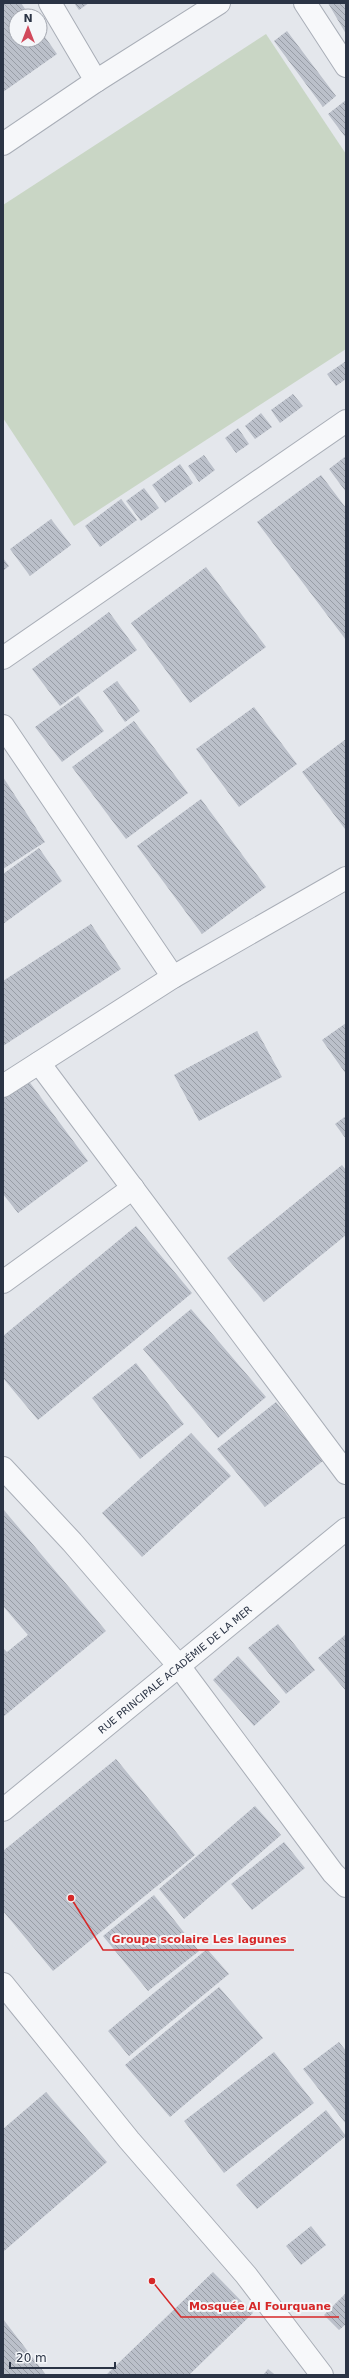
<svg xmlns="http://www.w3.org/2000/svg" width="349" height="2378" viewBox="0 0 349 2378" font-family="'DejaVu Sans',sans-serif">
<defs>
<pattern id="building-back-hatch" width="6" height="6" patternUnits="userSpaceOnUse"><rect width="6" height="6" fill="#bbc0ca"/><path d="M-1 5l2 2M0 0l6 6M5-1l2 2" fill="none" stroke="#989da6"/></pattern>
</defs>
<rect width="100%" height="100%" fill="#e4e7ec"/>
<path fill="#c9d6c5" d="M266 34 346 154V349L74 526 3 418V205Z"/>
<path fill="url(#building-back-hatch)" d="M3 3H21L30 16H16V40H40V30L57 54 3 92Z
M74 3H89L79 10Z
M328 3H346V34Z
M287 31 336 96 323 107 274 41Z
M346 100V138L328 114Z
M346 361V379L336 386 327 374Z
M293 394 303 406 280 423 271 410Z
M261 413 272 427 255 439 245 426Z
M238 428 249 444 236 453 225 438Z
M204 455 215 470 199 482 188 466Z
M346 456V492L329 469Z
M180 464 193 483 165 503 152 485Z
M321 475 346 508V640L257 522Z
M144 488 159 508 141 521 126 501Z
M121 499 137 520 100 547 85 526Z
M51 519 71 545 30 576 10 549Z
M3 558 9 566 3 571Z
M206 567 266 647 190 703 131 623Z
M109 612 137 650 60 706 32 669Z
M117 681 140 711 125 722 103 691Z
M78 696 104 731 62 762 35 727Z
M254 707 297 764 239 807 196 749Z
M134 721 188 793 126 839 72 767Z
M346 739V828L345 829 302 772Z
M3 777 45 842 3 869Z
M201 799 266 887 202 934 137 846Z
M39 848 62 881 3 924V874Z
M91 924 121 969 3 1046V981Z
M346 1023V1074L322 1040Z
M257 1031 282 1077 199 1121 174 1075Z
M28 1080 88 1161 18 1213 3 1194V1098Z
M346 1116V1139L335 1124Z
M342 1165 346 1170V1235L264 1302 227 1258Z
M136 1226 192 1293 38 1420 3 1378V1336Z
M191 1309 266 1397 218 1438 143 1349Z
M136 1363 184 1424 140 1459 92 1398Z
M276 1402 324 1460 265 1507 217 1449Z
M191 1433 231 1476 142 1557 102 1513Z
M3 1509 106 1631 3 1717V1648L7 1652 28 1635 3 1606Z
M278 1624 315 1670 286 1694 248 1648Z
M346 1634V1691L318 1658Z
M238 1656 280 1702 254 1726 213 1680Z
M116 1759 195 1855 53 1971 3 1911V1851Z
M255 1806 281 1835 184 1919 159 1889Z
M284 1842 305 1868 252 1910 231 1884Z
M154 1895 199 1951 148 1991 103 1936Z
M207 1949 229 1974 129 2056 108 2031Z
M219 1987 263 2038 170 2117 125 2065Z
M339 2042 346 2051V2124L303 2069Z
M274 2052 314 2103 224 2173 184 2121Z
M46 2092 107 2162 4 2251 3 2129Z
M326 2110 346 2136 257 2209 236 2185Z
M311 2226 326 2245 301 2265 286 2246Z
M213 2272 253 2313 189 2375H106Z
M346 2293V2324L339 2330 324 2315Z
M3 2319 46 2375H3Z
M268 2369 275 2375H263Z"/>
<g fill="none" stroke-linecap="round" stroke-linejoin="round">
<defs>
<g id="minor">
<path d="M50 3 96 81"/>
<path d="M305 3 346 66"/>
<path d="M3 144 96 81 219 3"/>
<path d="M3 658 346 421"/>
<path d="M3 726 173 977"/>
<path d="M39 1063 346 1473"/>
<path d="M3 1086 173 977 346 878"/>
<path d="M3 1282 133 1188"/>
<path d="M3 1468 72 1542 179 1666 333 1873 346 1886"/>
<path id="s1" d="M3 1810 346 1529"/>
<path d="M3 1984 129 2140 246 2275 322 2375"/>
</g>
</defs>
<use href="#minor" stroke="#a9aeb7" stroke-width="24"/>
<use href="#minor" stroke="#f7f8fa" stroke-width="22"/>
</g>
<g text-anchor="middle" dominant-baseline="central" stroke-width="4" stroke-linejoin="round" paint-order="stroke">
<g font-size="10" fill="#2b3445" stroke="#f4f6f9">
<text stroke="none"><textPath href="#s1" startOffset="222">RUE PRINCIPALE ACADÉMIE DE LA MER</textPath></text>
</g>
</g>
<path fill="none" stroke="#d62828" stroke-width="1.5" d="M71 1898L103 1950H294M152 2281L181 2317H339"/>
<g fill="#d62828" stroke="#f4f6f9" stroke-width="1.5">
<circle cx="71" cy="1898" r="4"/>
<circle cx="152" cy="2281" r="4"/>
</g>
<g font-size="11" text-anchor="middle" font-weight="bold" fill="#d62828" stroke="#f4f6f9" stroke-width="4" stroke-linejoin="round" paint-order="stroke">
<text x="199" y="1943">Groupe scolaire Les lagunes</text>
<text x="260" y="2310">Mosquée Al Fourquane</text>
</g>
<rect width="349" height="2378" fill="none" stroke="#2b3445" stroke-width="8"/>
<g transform="translate(28 28)"><circle r="19" fill="#f4f6f9" stroke="#a4a8b1"/>
<path d="M0-3L7 15L0 10L-7 15Z" fill="#d1495b"/>
<text y="-6" font-size="11" font-weight="bold" text-anchor="middle" fill="#2b3445">N</text>
</g>
<path d="M10 2362v6h105v-6" fill="none" stroke="#2b3445" stroke-width="2"/>
<text x="16" y="2362" font-size="12" fill="#2b3445" stroke="#f4f6f9" stroke-width="3" paint-order="stroke">20 m</text>
</svg>
